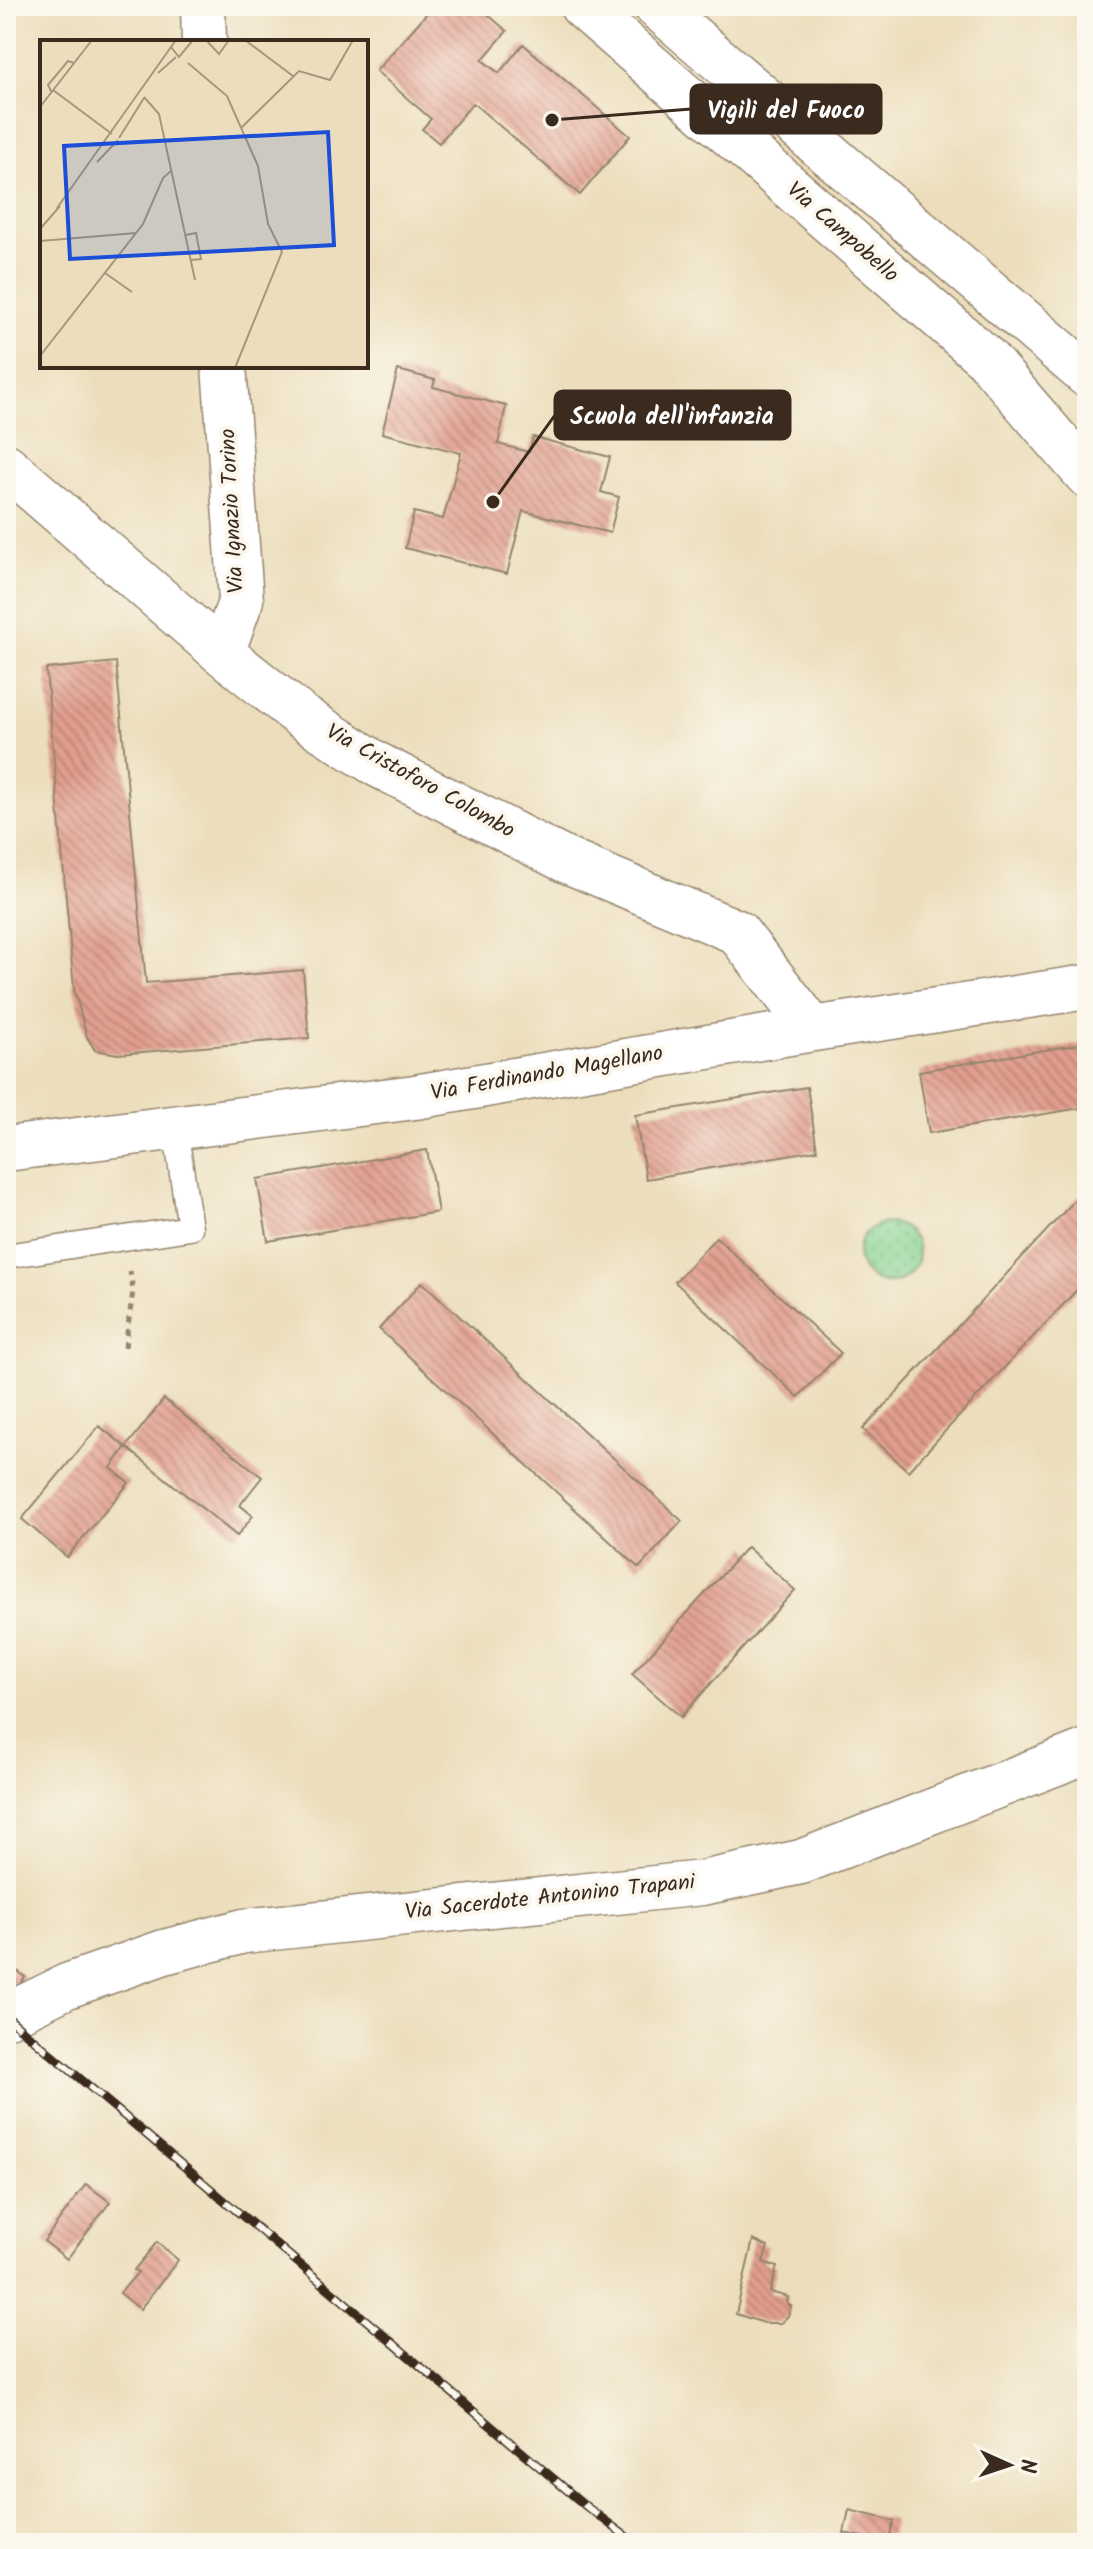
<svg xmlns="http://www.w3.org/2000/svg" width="1093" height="2549" viewBox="0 0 1093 2549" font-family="Kalam,sans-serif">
<defs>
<pattern id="grass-dots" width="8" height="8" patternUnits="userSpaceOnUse" patternTransform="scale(2)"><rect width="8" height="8" fill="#82d08f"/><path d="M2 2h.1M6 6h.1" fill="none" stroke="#6ca974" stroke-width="1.8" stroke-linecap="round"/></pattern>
<pattern id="building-back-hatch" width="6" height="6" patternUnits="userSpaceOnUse" patternTransform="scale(2)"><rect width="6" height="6" fill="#e19e8e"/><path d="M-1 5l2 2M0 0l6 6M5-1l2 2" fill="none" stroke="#b88173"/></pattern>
</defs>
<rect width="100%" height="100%" fill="#fbf7ec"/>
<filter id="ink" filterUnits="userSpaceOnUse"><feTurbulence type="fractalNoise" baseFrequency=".0125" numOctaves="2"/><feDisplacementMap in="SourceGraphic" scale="16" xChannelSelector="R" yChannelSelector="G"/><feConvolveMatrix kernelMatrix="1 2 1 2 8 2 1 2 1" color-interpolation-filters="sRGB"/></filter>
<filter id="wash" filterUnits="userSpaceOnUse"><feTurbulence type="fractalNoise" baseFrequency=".006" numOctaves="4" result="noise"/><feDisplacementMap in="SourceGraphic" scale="32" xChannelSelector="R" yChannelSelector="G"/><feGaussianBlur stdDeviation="1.8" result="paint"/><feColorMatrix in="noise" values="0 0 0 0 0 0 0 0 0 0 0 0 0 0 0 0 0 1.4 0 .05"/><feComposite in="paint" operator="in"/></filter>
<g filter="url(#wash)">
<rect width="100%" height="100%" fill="#ecdebc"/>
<path fill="url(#grass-dots)" stroke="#5e7d56" stroke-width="2" d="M858 1253a30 30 0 1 1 60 0a30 30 0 1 1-60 0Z"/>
<g id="blocks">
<path fill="url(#building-back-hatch)" d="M419 6H478L507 31 482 60 499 73 523 44 630 136 580 195 473 103 439 143 422 129 431 119 376 71 427 13Z
M398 370 435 380 433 387 506 406 498 444 529 452 533 437 610 457 601 492 619 497 610 533 523 511 507 574 405 548 414 512 443 519 461 453 382 433Z
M116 662 146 983 303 970 309 1038 118 1054 95 1050 87 1037 74 989 46 669Z
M1087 1043V1107L929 1133 919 1071Z
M807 1087 817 1150 646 1179 635 1115Z
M427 1150 438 1212 268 1241 257 1179Z
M1087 1187V1279L908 1471 863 1429Z
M716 1237 841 1353 798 1397 675 1282Z
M422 1282 682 1521 639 1568 379 1329Z
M164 1399 262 1477 240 1505 253 1516 237 1536 126 1447 111 1468 129 1483 67 1557 22 1519 99 1426 126 1447Z
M747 1547 795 1590 681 1717 632 1674Z
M15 1969 25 1977 17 1988 6 1980Z
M86 2184 110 2202 67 2259 44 2241Z
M753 2240 768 2247 763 2262 777 2267 770 2292 788 2297 787 2304 791 2306 788 2316 781 2323H764L736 2314Z
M157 2242 178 2260 140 2309 120 2293 138 2272 134 2270Z
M849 2510 894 2521 888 2543 844 2533Z"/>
</g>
</g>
<g filter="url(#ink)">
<use href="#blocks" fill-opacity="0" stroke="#94846d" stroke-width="2"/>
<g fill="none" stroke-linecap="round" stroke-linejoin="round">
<defs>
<path id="lane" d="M6 1256 190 1228 175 1127"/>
<path id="street" d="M203 6 204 42
M6 466 222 653 301 716 378 765 565 860 737 932 813 1029
M222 653 241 600 224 366
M6 1149 415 1097 813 1029 1087 987
M6 2016 67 1986 164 1952 244 1931 702 1883 801 1862 1087 1751"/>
<path id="secondary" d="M582 6 986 358 1087 475
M656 6 1087 375"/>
</defs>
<use href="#lane" stroke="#94846d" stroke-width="27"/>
<use href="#street" stroke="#94846d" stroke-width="47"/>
<use href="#secondary" stroke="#94846d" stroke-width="47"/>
<path stroke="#94846d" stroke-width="5" stroke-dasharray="6 6" stroke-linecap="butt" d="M125 1347 133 1291 130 1271"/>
<use href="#lane" stroke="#fff" stroke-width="24"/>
<use href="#street" stroke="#fff" stroke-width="44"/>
<use href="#secondary" stroke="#fff" stroke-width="44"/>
<defs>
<path id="rail" d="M6 2016 587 2507 635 2543"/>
</defs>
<use href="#rail" stroke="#3b2a1e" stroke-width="9"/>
<use href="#rail" stroke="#fbf7ec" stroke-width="6" stroke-dasharray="18" stroke-linecap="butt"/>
</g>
</g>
<g text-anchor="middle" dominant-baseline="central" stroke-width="8" stroke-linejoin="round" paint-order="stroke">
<g font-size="22" fill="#3b2a1e" stroke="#fbf7ec">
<text transform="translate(842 233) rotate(41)">Via Campobello</text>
<text transform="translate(233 511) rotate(-93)">Via Ignazio Torino</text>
<text transform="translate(420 782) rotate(29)">Via Cristoforo Colombo</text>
<text transform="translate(547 1074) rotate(-10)">Via Ferdinando Magellano</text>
<text transform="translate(550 1898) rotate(-6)">Via Sacerdote Antonino Trapani</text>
</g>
</g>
<g transform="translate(40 40)">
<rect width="328" height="328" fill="#ecdebc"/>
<path fill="none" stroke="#a5967d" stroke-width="2" d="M136 0 131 7 139 17 153 0M166 0 179 14 189 0M205 0 253 36M148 23 187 56 218 126 228 184 242 212 195 328M118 33 136 17M13 50 72 94M12 53 8 45 28 21 34 23M104 57 119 74 155 240M0 67 52 0M201 88 259 31 290 40 313 0M79 98 104 58M57 122 78 100M17 168 131 7M0 189 20 166M146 195 156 193 161 219 151 220M0 201 96 193M65 233 92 252M0 316 103 184 123 138 132 130"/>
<path fill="#1d4ed8" fill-opacity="0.15" stroke="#1d4ed8" stroke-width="4" d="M288 92 294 205 30 219 24 106Z"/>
<rect width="328" height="328" fill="none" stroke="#3b2a1e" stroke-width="4"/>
</g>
<path fill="none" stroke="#3b2a1e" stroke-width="3" d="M552 120L691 109M493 502L555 415"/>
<g fill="#3b2a1e" stroke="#fbf7ec" stroke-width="3">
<circle cx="552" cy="120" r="8"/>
<circle cx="493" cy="502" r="8"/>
</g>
<g fill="#3b2a1e" stroke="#3b2a1e" stroke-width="3">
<rect x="691" y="85" width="190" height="48" rx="8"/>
<rect x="555" y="391" width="235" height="48" rx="8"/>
</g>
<g font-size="24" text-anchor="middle" font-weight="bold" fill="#fff">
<text x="786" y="118">Vigili del Fuoco</text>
<text x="672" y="424">Scuola dell'infanzia</text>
</g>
<rect width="1093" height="2549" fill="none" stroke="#fbf7ec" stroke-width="32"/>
<g transform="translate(1009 2465) rotate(93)" stroke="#fbf7ec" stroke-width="6" paint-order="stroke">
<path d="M0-6L14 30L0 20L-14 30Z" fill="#3b2a1e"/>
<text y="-12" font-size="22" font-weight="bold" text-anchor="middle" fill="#3b2a1e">N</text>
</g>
</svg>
